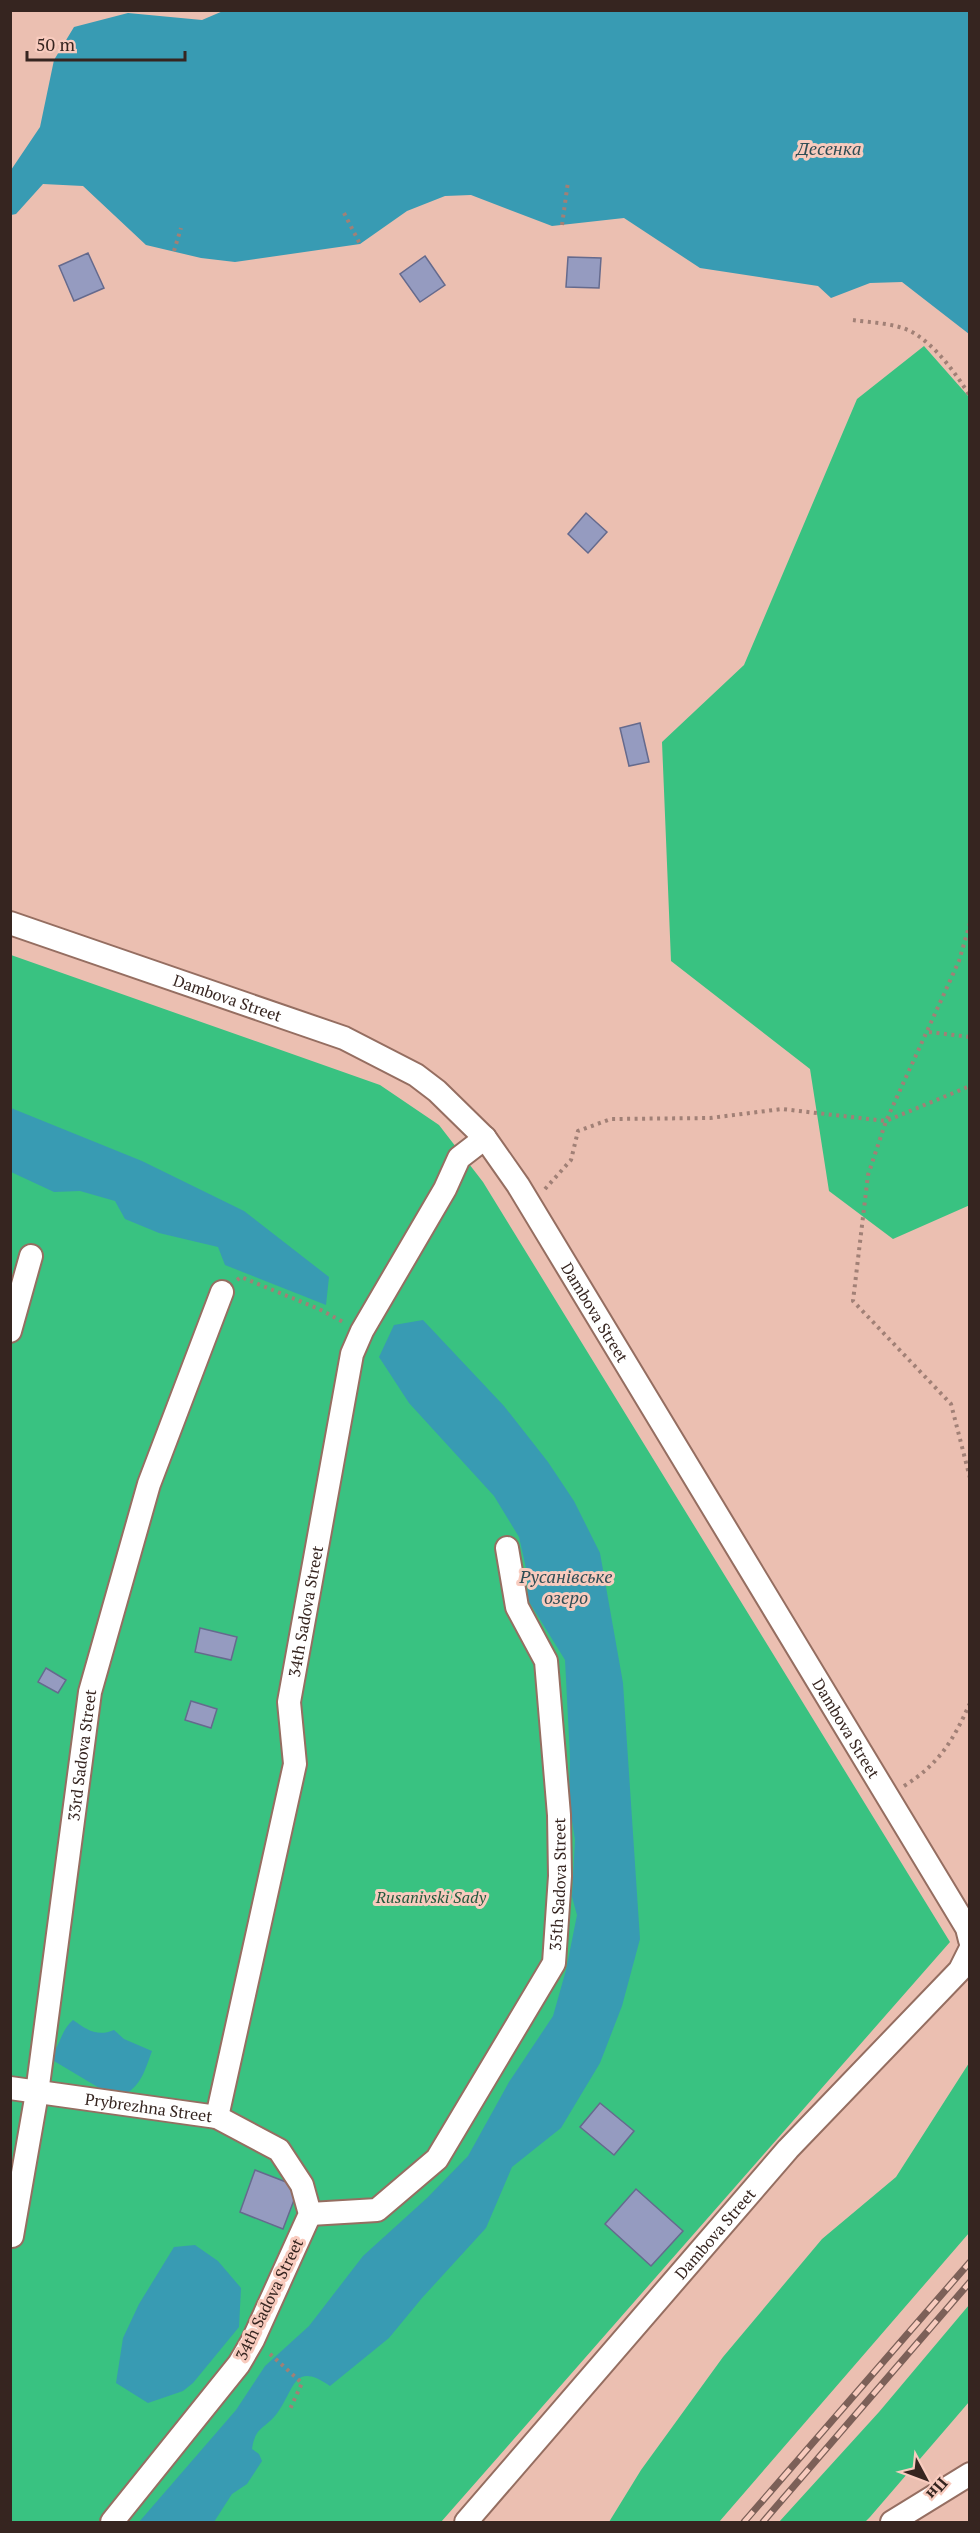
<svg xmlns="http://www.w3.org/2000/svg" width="980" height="2533" viewBox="0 0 980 2533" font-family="'PT Serif',serif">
<rect width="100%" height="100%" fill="#ebbfb1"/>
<path fill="#39c281" d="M924 346 969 397 970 1205 893 1239 829 1191 810 1069 671 961 662 742 744 665 857 399Z
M11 955 380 1085 439 1125 483 1182 950 1942 441 2522H11Z
M969 2063V2233L719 2522H609L641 2470 723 2357 822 2239 896 2177Z
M969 2305V2402L870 2517 865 2522H779L879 2412Z"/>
<path fill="#389bb3" d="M223 11H969V334L902 282 870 283 831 298 818 286 700 268 624 218 552 226 471 195 445 196 407 211 360 244 235 262 201 258 146 245 83 186 43 184 16 214 11 215V170L40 127 54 60 74 27 128 13 202 20Z
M11 1108 142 1161 244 1211 329 1277 326 1305 225 1265 218 1247 159 1233 125 1219 115 1201 80 1191 54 1192 11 1172Z
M423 1320 504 1406 548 1462 574 1501 600 1553 623 1683 640 1939 622 2006 600 2063 561 2128 512 2167 486 2228 422 2298 389 2338 330 2386C294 2361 295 2388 278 2412 266 2429 255 2426 252 2449L259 2454 262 2461 247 2484 232 2494 214 2522H139L236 2410 265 2366 309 2326 363 2256 427 2198 468 2156 509 2082 553 2016 566 1970 577 1915 572 1897 575 1840 569 1802 570 1757 565 1660 528 1600 527 1573 519 1537 494 1496 409 1403 379 1357 394 1325Z
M73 2020C87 2030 97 2037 114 2030L124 2039 152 2051C144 2073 140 2090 116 2098L49 2058C61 2046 60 2031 73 2020Z
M195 2245 218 2261 241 2288 239 2327 193 2383 183 2391 148 2403 116 2383 123 2338 139 2304 174 2247Z"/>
<path fill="#959bc0" stroke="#656a8d" stroke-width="1.5" d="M88 253 104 288 74 301 59 266Z
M425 256 445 285 420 302 400 274Z
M568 257 601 258 599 288 566 287Z
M586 513 607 532 588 553 568 534Z
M640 723 649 762 629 766 620 728Z
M200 1628 237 1637 231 1660 195 1652Z
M46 1668 66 1680 58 1693 38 1682Z
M191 1701 217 1709 211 1728 185 1720Z
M600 2103 634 2131 614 2155 580 2127Z
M255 2170 299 2187 283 2229 240 2212Z
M636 2189 683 2231 651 2266 605 2224Z"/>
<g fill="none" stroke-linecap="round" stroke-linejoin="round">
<defs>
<g id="street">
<path id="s1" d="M10 923 344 1038 416 1075 437 1091 485 1138 518 1185 967 1928 970 1940"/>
<path d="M10 1331 31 1256"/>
<path id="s2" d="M10 2088 217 2117 279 2150 302 2185 310 2214 253 2340 239 2364 112 2522"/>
<path id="s3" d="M217 2117 295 1764 289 1702 352 1354 362 1331 445 1189 459 1158 485 1138"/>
<path id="s4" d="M310 2214 377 2210 437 2159 554 1963 560 1876 559 1815 546 1661 517 1607 507 1548"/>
<path id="s5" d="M12 2236 37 2093 90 1692 149 1484 222 1292"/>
<path id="s6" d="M466 2522 788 2149 960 1970 970 1950"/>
<path d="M892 2522 970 2474"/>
</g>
</defs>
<use href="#street" stroke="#956e61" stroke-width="26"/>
<path stroke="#a18076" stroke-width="4" stroke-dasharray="3 4.5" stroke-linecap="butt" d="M344 213 360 244
M562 225 568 182
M174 251 181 228
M853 320C873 323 900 323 917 335 939 350 956 374 970 396
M970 923 959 961 886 1121 868 1175 853 1301 951 1404 970 1478
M929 1032 970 1037
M545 1189 571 1160 578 1131 611 1119 710 1118 782 1109 886 1121 970 1086
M237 1280 241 1277 319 1309 345 1323
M904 1786C939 1764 953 1741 970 1703
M270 2354 302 2383 290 2409"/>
<use href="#street" stroke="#fff" stroke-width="22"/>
<defs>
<path id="rail" d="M744 2522 970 2262
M763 2522 970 2282"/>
</defs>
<use href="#rail" stroke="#7c6058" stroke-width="7"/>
<use href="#rail" stroke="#f8cbbe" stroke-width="4.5" stroke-dasharray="14" stroke-linecap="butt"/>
</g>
<g text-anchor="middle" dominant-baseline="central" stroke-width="6" stroke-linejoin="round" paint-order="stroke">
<g font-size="16" fill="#362520" stroke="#f8cbbe">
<text stroke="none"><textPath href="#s1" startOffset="230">Dambova Street</textPath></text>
<text stroke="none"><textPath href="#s1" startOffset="734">Dambova Street</textPath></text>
<text stroke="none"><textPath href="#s3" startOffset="516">34th Sadova Street</textPath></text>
<text stroke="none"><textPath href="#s1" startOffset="1220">Dambova Street</textPath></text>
<text stroke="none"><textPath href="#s5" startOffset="486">33rd Sadova Street</textPath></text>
<text stroke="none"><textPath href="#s4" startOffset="453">35th Sadova Street</textPath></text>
<text stroke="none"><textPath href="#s2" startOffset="140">Prybrezhna Street</textPath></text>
<text stroke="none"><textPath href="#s6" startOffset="381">Dambova Street</textPath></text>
<text transform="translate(269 2299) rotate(-64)">34th Sadova Street</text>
</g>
<g font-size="16" font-style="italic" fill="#22593d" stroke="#f8cbbe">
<text x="431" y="1897">Rusanivski Sady</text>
</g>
<g font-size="18" font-style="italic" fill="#2f4d55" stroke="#f8cbbe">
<text x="829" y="148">Десенка</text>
<text x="566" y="1576">Русанівське<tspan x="566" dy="21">озеро</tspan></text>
</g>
</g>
<rect width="980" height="2533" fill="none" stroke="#362520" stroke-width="24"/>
<g transform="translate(926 2479) rotate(131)" stroke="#f8cbbe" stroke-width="4.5" paint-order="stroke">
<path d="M0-4.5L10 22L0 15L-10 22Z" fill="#362520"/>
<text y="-9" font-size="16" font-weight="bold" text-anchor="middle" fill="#362520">Пн</text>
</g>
<path d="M27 51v9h158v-9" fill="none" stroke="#362520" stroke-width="3"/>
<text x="36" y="51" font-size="18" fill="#362520" stroke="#f8cbbe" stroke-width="4.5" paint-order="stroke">50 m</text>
</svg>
